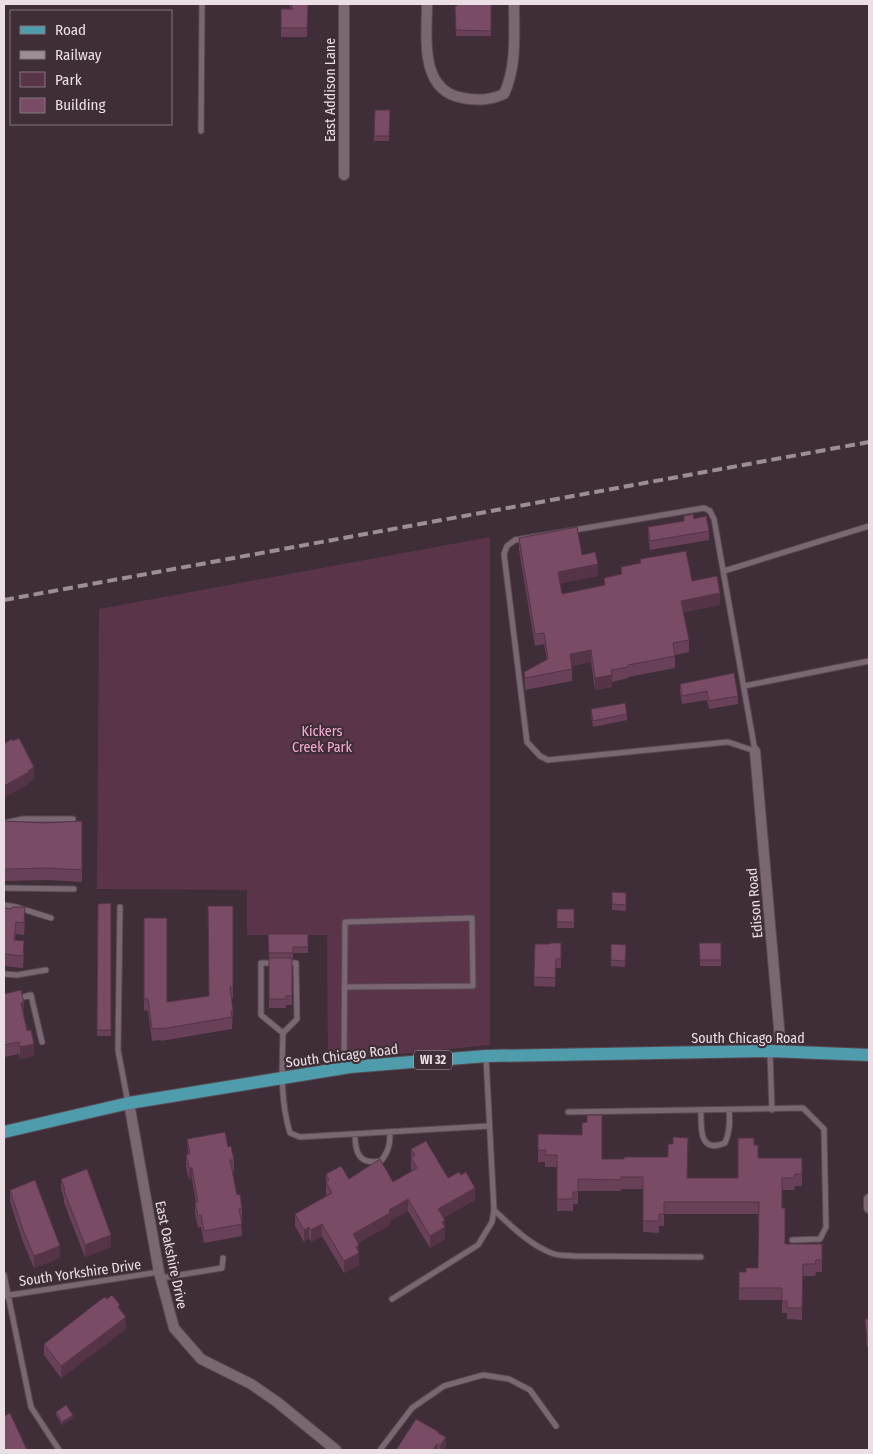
<svg xmlns="http://www.w3.org/2000/svg" width="873" height="1454" viewBox="0 0 873 1454" font-family="'Fira Sans Condensed',sans-serif">
<rect width="100%" height="100%" fill="#3f2e37"/>
<path fill="#5a354a" d="M490 537V1045L328 1061 327 935H247V890L97 889 99 609Z"/>
<g fill="none" stroke-linecap="round" stroke-linejoin="round">
<defs>
<path id="service" d="M201 131 202 4
M704 508 710 511 714 519 755 751 728 742 548 760 540 756 527 742 504 554 507 546 515 540Z
M724 571 869 526
M744 686 869 661
M4 823 23 819H73
M4 888 74 889
M4 905 16 907 51 918
M120 907 118 1050 128 1103
M274 963H261V1015L283 1033C282 1067 280 1100 290 1133L300 1137 489 1126
M4 974 17 975 46 970
M4 1002 31 995 42 1042
M283 1033 297 1019 296 963H285
M770 1053 772 1110
M344 1068 345 922 472 918 473 986 344 987
M701 1111C701 1128 699 1154 725 1143 730 1132 730 1122 729 1110
M568 1112 803 1108 824 1129 826 1227 820 1239 792 1240
M355 1134C355 1153 359 1165 381 1161 389 1151 390 1144 390 1132
M494 1210C511 1226 531 1246 554 1254 560 1256 568 1255 574 1256L701 1257
M4 1275 31 1407 59 1450
M161 1278 222 1268 223 1258
M4 1296 159 1272
M392 1299 478 1245 492 1222 494 1210 486 1057
M380 1450 412 1408 444 1386 483 1375 509 1379 530 1390 556 1426"/>
<path id="minor" d="M427 4C427 37 419 91 463 98 479 101 490 100 504 94 517 66 514 34 514 4
M344 175V4
M755 751 781 1051
M129 1103 159 1272 174 1328 201 1359 251 1384 277 1402 336 1450
M869 1199V1208"/>
<path id="primary" d="M4 1132 129 1103 350 1067 486 1056 548 1055 770 1051 869 1055"/>
</defs>
<use href="#service" stroke="#584a52" stroke-width="7"/>
<use href="#minor" stroke="#584a52" stroke-width="12"/>
<use href="#primary" stroke="#584a52" stroke-width="14"/>
<use href="#service" stroke="#7b6772" stroke-width="5"/>
<use href="#minor" stroke="#7b6772" stroke-width="10"/>
<use href="#primary" stroke="#4f9cad" stroke-width="12"/>
<path stroke="#9c8e96" stroke-width="4" stroke-dasharray="10 5" stroke-linecap="butt" d="M4 600 869 442"/>
</g>
<path fill="#684057" d="M289 4H308L307 37H281V9H291Z
M491 4V36H456L455 12 457 6Z
M375 110H390L389 141H374Z
M684 516 694 519 709 531V540L650 550 648 536V527L684 521Z
M519 538 582 555 598 576 560 583 562 594 604 585V578L621 574V567L640 563V559L692 581 720 605 683 612 689 640V652L675 655V668L628 677V678L612 682V687L595 690 591 662 572 666V681L525 690 524 672 547 660 544 644 535 646 519 550Z
M680 684 738 696V704L709 709 707 700 682 704 680 692Z
M591 709 627 714V720L593 727 591 715Z
M4 821 46 823 82 821V882L47 880 4 881Z
M612 892 626 893V911L612 910Z
M111 903V1036H97L98 904Z
M233 906V998H231L233 1011 232 1029 161 1041V1040L152 1041 148 1011 144 1010V918L167 1002 209 996Z
M4 908 25 919 24 935 16 934 15 940 24 953 23 968 4 966Z
M557 909H574V928H557Z
M308 934V953H293V959H292V1005H286V1008H269V958L268 940Z
M561 943V968H556L555 987 534 986 535 944H550Z
M699 943H721V966H700Z
M611 944 626 945 625 967 611 966Z
M4 994 24 1015 34 1056 20 1059 19 1054 4 1057Z
M587 1122 602 1159 688 1178H738L754 1145 758 1158H802V1186H795L794 1190H782V1208L785 1244H822V1272H816L815 1276H803L802 1320 787 1319V1313H782V1300H739V1272H746L758 1268 759 1214H664V1226H659V1233L643 1232V1189H621V1191H578V1204H573V1211H557V1167H545V1162H538V1134L582 1135Z
M187 1139 228 1147 234 1160V1171L232 1172 237 1195 242 1208V1220H241L242 1236 204 1243 201 1227 198 1228 195 1214V1203L196 1202 192 1179 189 1180 186 1167V1155L188 1154Z
M411 1149 475 1200 443 1218 445 1220V1239L430 1248 408 1211 390 1221V1225L358 1243 359 1245V1265L344 1273 322 1236 311 1242 309 1238 304 1242 295 1226V1214L327 1196 326 1194V1174L349 1179 393 1182 412 1171 411 1169Z
M61 1179 111 1247 85 1257 64 1203V1199L61 1190Z
M10 1190 60 1258 34 1268 23 1242 10 1202Z
M107 1299 120 1309 126 1329 61 1378 44 1355V1344Z
M865 1319H869V1347H867Z
M56 1412 73 1418 62 1425 56 1415Z
M439 1433 446 1449 445 1450H396Z"/>
<path fill="#553447" d="M598 564V576L558 584V572Z
M720 593V605L681 613V601Z
M591 650V662L570 666V654Z
M612 675V687L595 690V678Z
M34 767V779L29 782V784L4 798V786Z
M21 1003H24V1015Z
M34 1044V1056L20 1059V1047Z
M189 1168H192V1179L189 1180Z
M475 1188V1200L438 1221V1209Z
M408 1199V1211L390 1221V1225L353 1246V1234L389 1210Z
M445 1220V1239L430 1248V1236L442 1222Z
M322 1224V1236L311 1242V1230Z
M309 1227V1238L304 1242V1230Z
M111 1235V1247L85 1257V1245Z
M359 1245V1265L344 1273V1261L356 1247Z
M60 1246V1258L34 1268V1256Z
M126 1317V1329L61 1378V1366Z
M73 1415V1418L62 1425V1422Z
M446 1437V1449L445 1450H440V1446Z
M437 1444V1450H433Z"/>
<path fill="#794b65" stroke="#553447" d="M291 4H308L307 28H281V9H293Z
M457 4H491V31L456 30 455 6H457Z
M375 110H390L389 136H374Z
M693 514 694 519 706 516 709 531 650 541 648 527 684 521V516Z
M577 527 582 555 595 552 598 564 558 572 562 594 605 585 604 578 622 574 621 567 641 563 640 559 686 551 692 581 717 576 720 593 681 601 689 640 673 643 675 656 628 665V667L611 670 612 675 595 678 591 650 570 654 572 669 525 678 524 672 548 659 544 633 535 634 519 538Z
M734 673 738 696 709 701 707 691 682 696 680 684Z
M625 703 627 714 593 721 591 709Z
M19 738 34 767 28 771 29 772 4 786V744L12 739 13 741Z
M4 821 46 823 82 821V870L47 868 4 869Z
M612 892 626 893V905L612 904Z
M111 903V1030H97L98 904Z
M208 906H233V987H230L233 1011H231L232 1017 161 1029V1028L152 1029 148 999H144V918H167V1002L209 996Z
M12 907H25L24 923 16 922 14 940 24 941 23 956 4 954V908L12 909Z
M557 909H574V922H557Z
M268 934H308V947H293V953H269Z
M551 943H561V959H556L555 978 534 977 535 944H550Z
M699 943H721V960H700Z
M611 944 626 945 625 961 611 960Z
M269 958H292V996H286V999H269Z
M21 990 24 1003H21L27 1031 31 1030 34 1044 20 1047 19 1042 4 1045V994Z
M587 1115H602V1159H624V1157H668V1144H673V1137L688 1138 687 1178H738V1138H754V1145H758V1158H802V1174H795L794 1178H782V1208H785V1244H822V1260H816L815 1264H803L802 1308H787V1301H782V1288H739V1272H746V1268H758L759 1202H664V1214H659V1221H643V1177H621V1180L578 1179V1192H573V1199H557V1155H545L546 1150H538V1134L582 1135V1123L587 1122Z
M225 1132 228 1147 231 1146 234 1160H230L237 1195 240 1194 241 1202 242 1208 239 1209 242 1224 204 1231 201 1215 198 1216 195 1203 198 1202 192 1168H189L188 1163 186 1155 190 1154 187 1139Z
M426 1141 448 1178 459 1172 461 1175 466 1172 475 1188 438 1209 445 1220 442 1222 445 1227 430 1236 408 1199 389 1210 390 1213 353 1234 359 1245 356 1247 359 1253 344 1261 322 1224 311 1230 309 1227 304 1230 295 1214 332 1193 326 1182 329 1180 326 1174 341 1166 349 1179 380 1159 393 1182 417 1168 411 1157 415 1155 411 1149Z
M87 1169 111 1235 85 1245 64 1191 65 1190 61 1179Z
M35 1180 60 1246 34 1256 23 1230 10 1190Z
M112 1295 120 1305 118 1307 126 1317 61 1366 44 1344 99 1301 105 1297 107 1299Z
M865 1319H869V1338H867Z
M66 1405 73 1415 62 1422 56 1412Z
M10 1413 27 1450H4V1416Z
M416 1419 439 1432 438 1433 446 1437 440 1446 437 1444 433 1450H396Z"/>
<g text-anchor="middle" dominant-baseline="central" stroke-width="4.5" stroke-linejoin="round" paint-order="stroke">
<rect fill="#3f2e37" stroke="#b7aab1" stroke-width="1" x="414" y="1050.5" width="38" height="19" rx="4"/>
<g font-size="12" font-weight="bold" fill="#ebdfe5">
<text x="433" y="1060">WI 32</text>
</g>
<g font-size="14" fill="#ebdfe5" stroke="#3f2e37">
<text transform="translate(330 90) rotate(-90)">East Addison Lane</text>
<text transform="translate(755 903) rotate(-95)">Edison Road</text>
<text x="748" y="1038">South Chicago Road</text>
<text transform="translate(342 1056) rotate(-7)">South Chicago Road</text>
<text transform="translate(171 1255) rotate(78)">East Oakshire Drive</text>
<text transform="translate(80 1273) rotate(-8)">South Yorkshire Drive</text>
</g>
<g font-size="14" fill="#f8add6" stroke="#3f2e37">
<text x="322" y="731">Kickers<tspan x="322" dy="16">Creek Park</tspan></text>
</g>
</g>
<rect width="873" height="1454" fill="none" stroke="#ebdfe5" stroke-width="10"/>
<rect x="10" y="10" width="162" height="115" fill="#3f2e37" stroke="#84757d"/>
<rect x="20" y="26" width="25" height="8" fill="#4f9cad" stroke="#84757d"/>
<text x="55" y="35" font-size="15" fill="#ebdfe5">Road</text>
<rect x="20" y="51" width="25" height="8" fill="#9c8e96" stroke="#84757d"/>
<text x="55" y="60" font-size="15" fill="#ebdfe5">Railway</text>
<rect x="20" y="72" width="25" height="15" fill="#5a354a" stroke="#84757d"/>
<text x="55" y="85" font-size="15" fill="#ebdfe5">Park</text>
<rect x="20" y="98" width="25" height="15" fill="#794b65" stroke="#84757d"/>
<text x="55" y="110" font-size="15" fill="#ebdfe5">Building</text>
</svg>
